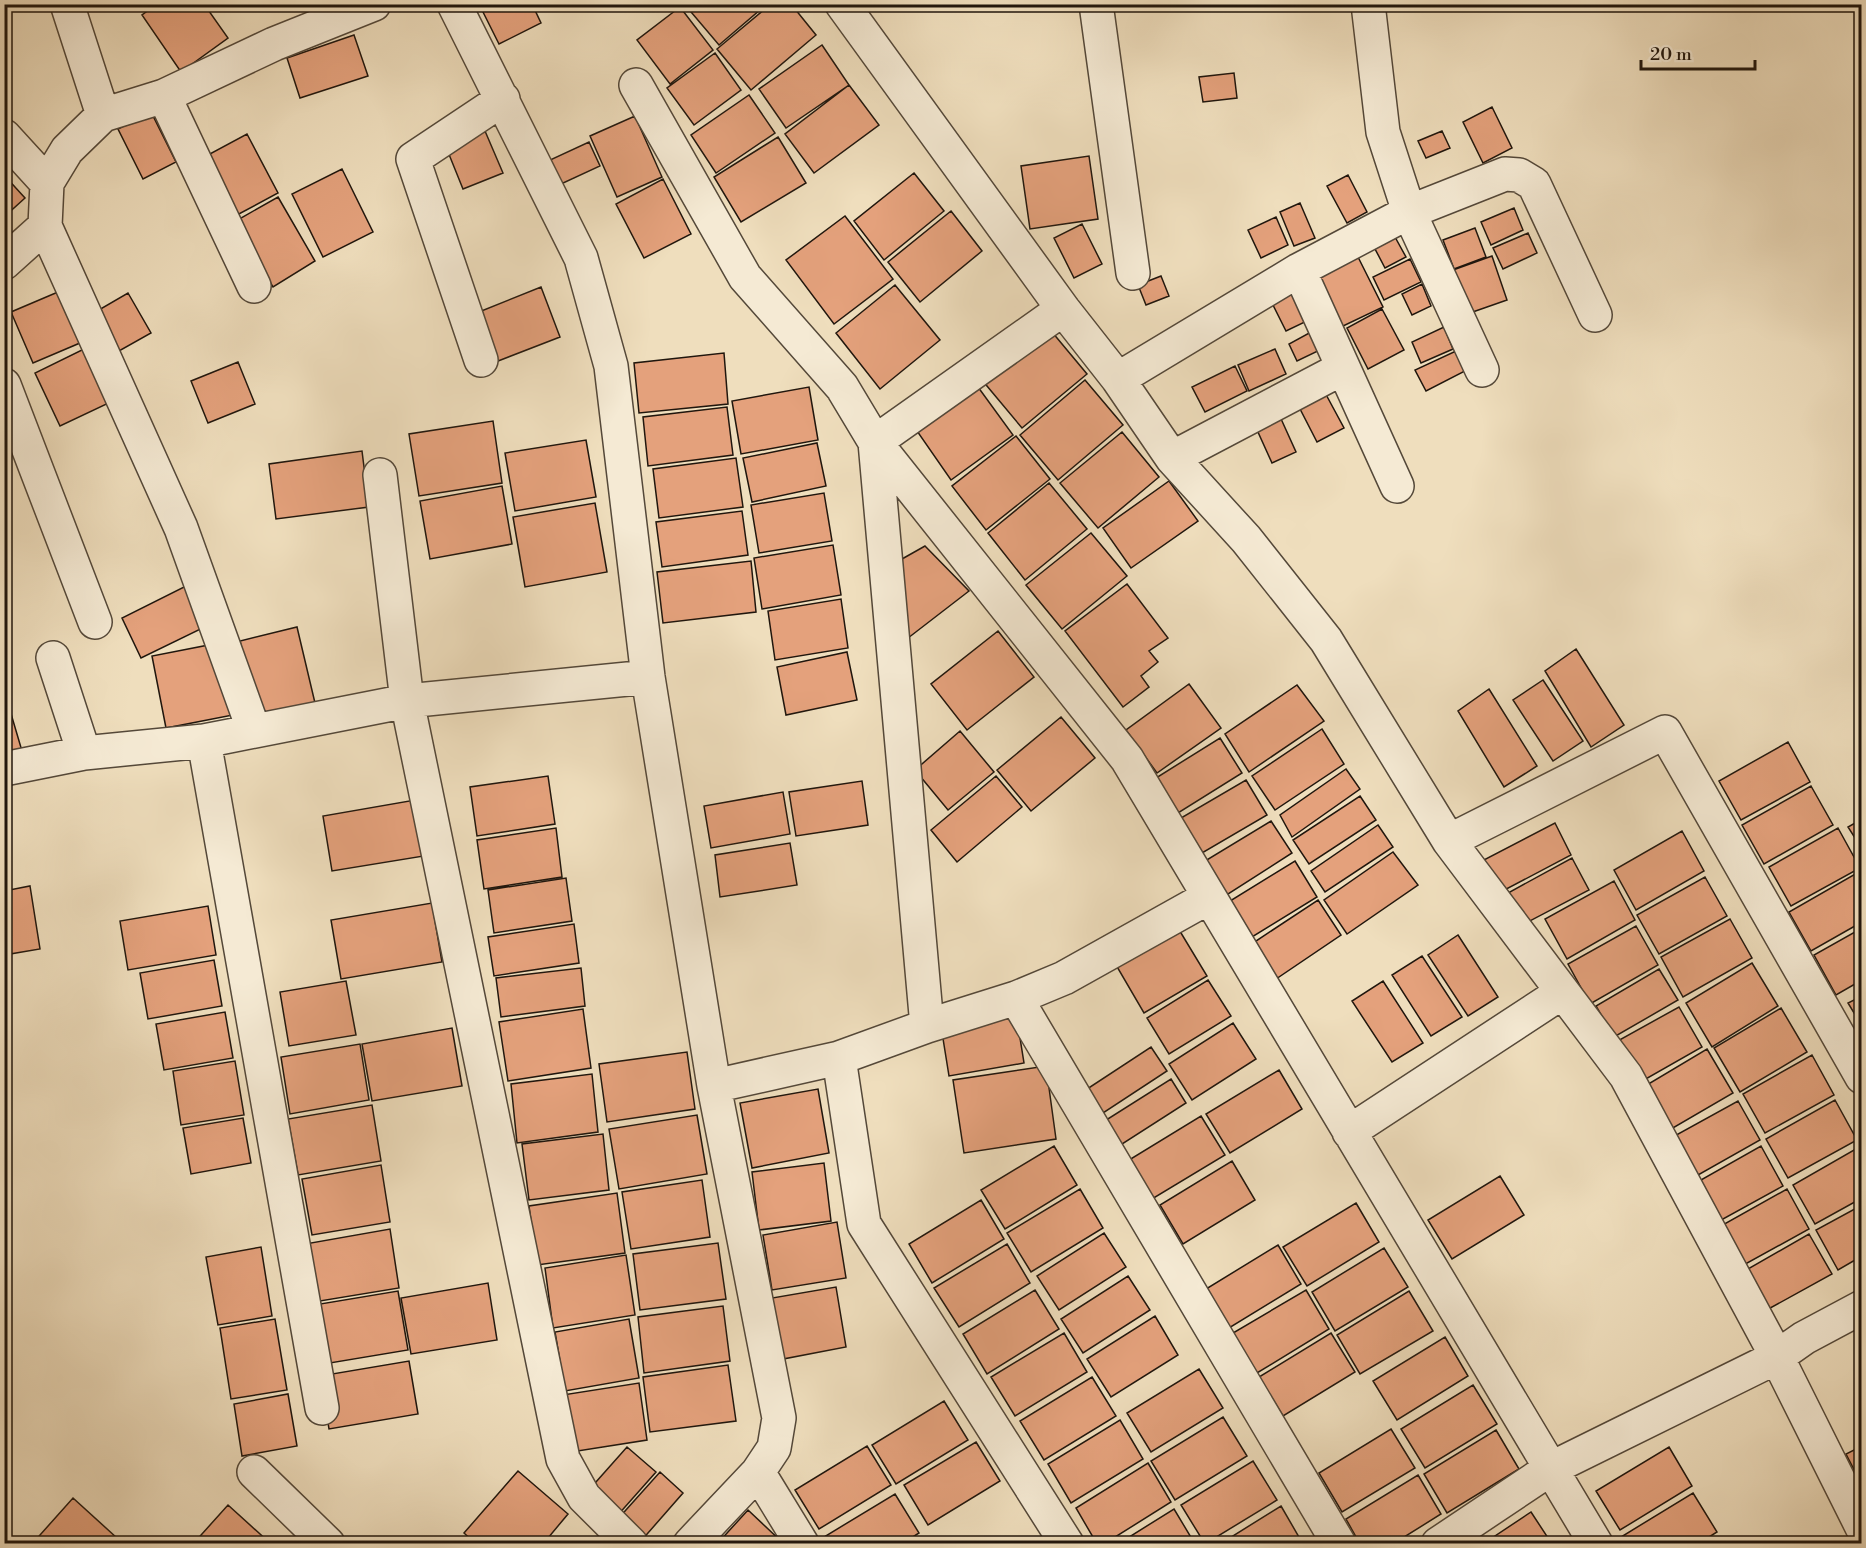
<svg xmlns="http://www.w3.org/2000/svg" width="1866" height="1548" viewBox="0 0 1866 1548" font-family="'Libre Bodoni',serif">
<rect width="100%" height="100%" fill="#efdebd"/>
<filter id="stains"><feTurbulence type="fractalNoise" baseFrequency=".00333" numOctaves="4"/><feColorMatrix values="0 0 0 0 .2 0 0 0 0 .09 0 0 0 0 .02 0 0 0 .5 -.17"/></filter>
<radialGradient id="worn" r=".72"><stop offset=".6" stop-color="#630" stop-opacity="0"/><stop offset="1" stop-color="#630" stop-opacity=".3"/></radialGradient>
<path fill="#e4a17c" stroke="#20160d" stroke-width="1.5" d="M157 4H204L228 38 181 72 142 15Z
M479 4H532L541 23 499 44Z
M688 4H767L719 45 686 6Z
M771 4H791L816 35 751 90 717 49Z
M680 7 713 50 670 84 637 40Z
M354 35 368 76 300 98 287 58Z
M822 45 849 85 786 128 759 89Z
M715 53 741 90 694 125 667 88Z
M1234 73 1237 98 1203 102 1199 77Z
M849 85 879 125 814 173 785 134Z
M749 95 775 133 716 173 691 135Z
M1492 107 1512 148 1483 163 1463 122Z
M151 112 176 162 143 179 118 129Z
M635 116 662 177 617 197 590 136Z
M485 131 503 173 463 189 446 147Z
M1442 131 1450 148 1426 158 1418 141Z
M247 134 278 193 237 215 206 156Z
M778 137 806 183 741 222 714 177Z
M589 142 600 166 561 184 550 160Z
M1089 156 1098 219 1030 229 1021 166Z
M342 169 373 232 323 257 292 194Z
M914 173 944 211 884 260 854 221Z
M4 175 25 198 4 217Z
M1348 175 1367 212 1347 223 1327 186Z
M663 179 691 234 644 258 616 204Z
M278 197 315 261 273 287 234 222Z
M1300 203 1315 238 1294 246 1280 212Z
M1514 208 1523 230 1491 245 1481 222Z
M951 211 982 251 920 302 888 262Z
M845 216 893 279 834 324 786 260Z
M1276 217 1288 245 1261 258 1248 230Z
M1082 224 1102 264 1074 278 1054 238Z
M1475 228 1486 257 1454 269 1443 240Z
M1528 233 1537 253 1503 269 1493 248Z
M1395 237 1406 257 1385 268 1374 247Z
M1492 256 1507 300 1467 314 1453 270Z
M1358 257 1383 307 1341 327 1316 277Z
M1410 259 1421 282 1384 300 1373 277Z
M1161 276 1169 296 1146 305 1138 285Z
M1422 284 1431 306 1412 315 1402 294Z
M895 285 940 340 880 389 836 333Z
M541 287 560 337 493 363 474 314Z
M65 289 87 340 33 363 11 312Z
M1293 290 1307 321 1286 331 1271 301Z
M128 293 151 333 119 351 97 311Z
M1382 309 1404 350 1368 369 1347 328Z
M1047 326 1087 374 1022 428 982 380Z
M1444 327 1453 349 1421 363 1412 342Z
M1311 332 1320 350 1297 361 1289 344Z
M88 347 113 401 60 426 35 373Z
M1275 349 1286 374 1249 391 1238 365Z
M1456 351 1465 371 1426 391 1415 370Z
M724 353 728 404 639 413 634 363Z
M238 362 255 404 208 423 191 381Z
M1235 366 1247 391 1205 412 1192 387Z
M1085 380 1123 425 1058 480 1020 435Z
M809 387 818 440 741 454 732 401Z
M978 387 1013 435 951 480 917 431Z
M1323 389 1344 428 1317 442 1297 403Z
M727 407 733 455 648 466 643 417Z
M1277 410 1296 452 1272 463 1253 421Z
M493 421 502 483 419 496 409 434Z
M1122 432 1159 477 1098 528 1060 483Z
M1016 436 1050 479 986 530 952 486Z
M586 440 596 497 515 511 505 453Z
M817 443 826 486 752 502 743 458Z
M362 451 369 507 276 519 269 464Z
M736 458 743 507 659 518 653 469Z
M1169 481 1198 521 1131 568 1103 528Z
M1049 483 1087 529 1025 580 988 533Z
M502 486 512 544 430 559 420 501Z
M824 493 832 541 759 553 751 505Z
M595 503 607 572 525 587 513 517Z
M742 511 748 555 662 567 656 522Z
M1091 533 1127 576 1062 629 1026 585Z
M833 545 841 595 762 609 754 558Z
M925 546 969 591 899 645 886 568Z
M751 561 756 612 663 623 657 572Z
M194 582 213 623 141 658 122 618Z
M1127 584 1168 638 1149 651 1158 662 1141 676 1149 687 1123 707 1065 631Z
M841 599 848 648 775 660 768 611Z
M297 627 315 703 258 717 240 641Z
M998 631 1034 677 967 730 931 684Z
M219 643 233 715 166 728 152 656Z
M1576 649 1624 725 1591 747 1545 671Z
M847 652 857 700 786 715 777 667Z
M1543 680 1583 741 1553 761 1513 700Z
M1189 684 1221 728 1157 773 1126 730Z
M1297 685 1324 721 1249 772 1225 734Z
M1489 689 1537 766 1504 787 1458 711Z
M4 690 22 751 4 756Z
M1061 717 1095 758 1031 811 997 770Z
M1322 729 1344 764 1275 810 1252 776Z
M960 731 994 772 948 810 915 770Z
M1220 738 1242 773 1178 813 1156 778Z
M1788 742 1810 782 1741 820 1719 781Z
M1346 769 1360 789 1292 837 1280 815Z
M548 776 555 824 477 836 470 787Z
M996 776 1022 807 957 862 931 830Z
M1246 780 1267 815 1202 853 1181 818Z
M862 781 868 825 796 836 789 792Z
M1811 786 1833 825 1764 864 1742 825Z
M783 792 790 834 711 848 704 806Z
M1360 796 1376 820 1309 864 1293 840Z
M415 800 424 856 332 871 323 816Z
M1862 819V849L1848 827Z
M1271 821 1292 853 1225 896 1205 861Z
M1555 823 1571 855 1495 895 1478 863Z
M1378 825 1393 847 1325 892 1311 871Z
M556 828 562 877 484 889 477 840Z
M1838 828 1860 868 1791 906 1769 867Z
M1682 831 1704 871 1636 910 1614 870Z
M790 843 797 885 720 897 715 855Z
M1393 852 1418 885 1347 934 1324 900Z
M1572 858 1589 890 1524 924 1508 893Z
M1295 861 1317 897 1252 937 1230 901Z
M1857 873 1862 881V922L1811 951 1789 912Z
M1705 877 1727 916 1659 954 1637 915Z
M566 878 572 921 494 933 488 890Z
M1614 881 1635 920 1567 959 1545 919Z
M30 886 40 949 4 955V891Z
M1318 900 1341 935 1276 979 1253 943Z
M432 903 442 962 341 979 331 920Z
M208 906 216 955 128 970 120 921Z
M1730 919 1752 958 1683 997 1661 957Z
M574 924 579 963 494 976 488 937Z
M1636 926 1658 965 1590 1004 1568 964Z
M1178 928 1207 976 1144 1013 1116 965Z
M1862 928V980L1836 995 1814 955Z
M1458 935 1498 997 1468 1016 1428 955Z
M1422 956 1462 1017 1431 1036 1392 975Z
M214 960 222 1006 148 1019 140 973Z
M1752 963 1778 1006 1712 1047 1686 1003Z
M581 968 585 1006 501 1017 496 978Z
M1659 969 1678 1000 1614 1037 1596 1006Z
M1208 980 1231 1016 1169 1054 1147 1018Z
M346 981 356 1035 289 1046 280 992Z
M1383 981 1423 1043 1392 1062 1352 1001Z
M1862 996V1026L1848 1003Z
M1679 1007 1702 1047 1637 1084 1614 1043Z
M1781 1008 1807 1052 1740 1092 1714 1048Z
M583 1009 591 1068 508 1081 499 1022Z
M225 1012 233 1058 164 1070 156 1024Z
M1016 1013 1024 1063 949 1076 941 1026Z
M1233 1023 1256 1059 1192 1100 1169 1064Z
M452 1028 462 1086 372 1101 362 1044Z
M360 1044 369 1100 290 1114 281 1057Z
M1151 1047 1167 1071 1100 1115 1084 1091Z
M1707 1049 1733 1093 1666 1132 1640 1089Z
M687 1052 695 1109 607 1122 599 1064Z
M1812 1055 1834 1095 1765 1133 1743 1094Z
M235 1061 244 1115 181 1125 173 1071Z
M1046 1066 1056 1139 964 1153 953 1080Z
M1279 1070 1302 1109 1230 1153 1206 1114Z
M592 1074 598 1132 517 1143 511 1084Z
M1171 1079 1186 1103 1119 1146 1103 1122Z
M818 1089 829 1153 752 1168 740 1103Z
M1835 1100 1857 1140 1788 1178 1766 1139Z
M1738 1101 1760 1140 1691 1179 1669 1139Z
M372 1105 381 1161 298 1175 288 1119Z
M697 1115 707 1174 619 1189 609 1129Z
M1201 1116 1225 1155 1152 1199 1129 1160Z
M243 1118 251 1163 191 1174 183 1128Z
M603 1134 609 1190 529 1200 522 1144Z
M1054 1146 1077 1185 1005 1229 981 1190Z
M1761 1146 1783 1186 1714 1224 1692 1185Z
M1861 1146 1862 1198 1815 1224 1793 1185Z
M1232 1161 1255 1200 1183 1244 1160 1205Z
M824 1163 831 1221 759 1230 752 1172Z
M381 1165 390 1222 312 1235 302 1179Z
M1500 1176 1524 1215 1452 1259 1428 1220Z
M702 1180 710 1237 631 1249 622 1192Z
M1080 1189 1103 1228 1031 1272 1007 1233Z
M1787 1189 1809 1229 1740 1267 1719 1227Z
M617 1193 625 1253 537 1265 529 1206Z
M981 1200 1004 1239 932 1283 909 1244Z
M1356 1203 1379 1242 1307 1286 1283 1247Z
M1862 1205V1256L1838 1270 1816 1230Z
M837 1222 846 1278 772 1290 763 1235Z
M390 1229 399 1288 314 1302 305 1244Z
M1104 1233 1126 1267 1059 1310 1037 1276Z
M1809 1234 1832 1274 1763 1312 1741 1273Z
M718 1243 726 1299 640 1310 633 1254Z
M1007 1244 1030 1283 959 1327 934 1288Z
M1278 1245 1301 1284 1229 1328 1206 1289Z
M261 1247 272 1316 218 1325 206 1257Z
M1384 1248 1408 1287 1335 1331 1312 1292Z
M626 1255 635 1315 553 1328 545 1268Z
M1128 1276 1150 1310 1083 1353 1061 1319Z
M488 1283 497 1340 411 1354 401 1298Z
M836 1287 846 1347 783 1359 772 1298Z
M1035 1290 1059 1329 987 1374 963 1334Z
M1306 1290 1329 1329 1257 1373 1233 1333Z
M398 1291 408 1350 324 1364 314 1305Z
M1409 1291 1433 1331 1360 1374 1337 1335Z
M723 1306 730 1361 644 1373 638 1317Z
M1155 1316 1178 1355 1111 1397 1087 1359Z
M275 1319 287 1390 231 1399 220 1328Z
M629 1319 639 1378 565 1391 555 1332Z
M1064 1333 1087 1372 1015 1416 991 1377Z
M1331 1333 1355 1372 1283 1416 1259 1377Z
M1445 1337 1468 1376 1397 1420 1373 1381Z
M409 1361 418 1414 329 1429 320 1376Z
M728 1365 736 1421 650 1432 643 1377Z
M1199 1369 1223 1408 1151 1452 1127 1413Z
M1092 1377 1116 1416 1044 1460 1020 1421Z
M639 1383 647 1440 565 1453 556 1396Z
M1473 1385 1497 1424 1425 1468 1401 1429Z
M288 1394 297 1446 242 1456 234 1404Z
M944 1401 968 1440 896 1484 872 1445Z
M1223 1417 1247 1456 1175 1500 1151 1461Z
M1120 1420 1143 1459 1071 1503 1048 1464Z
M1391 1429 1415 1468 1342 1512 1319 1473Z
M1496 1430 1519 1469 1447 1513 1424 1474Z
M976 1442 1000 1481 928 1525 904 1485Z
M867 1446 891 1485 819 1529 795 1490Z
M1862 1446V1485L1846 1454Z
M627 1447 656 1472 617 1516 588 1491Z
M1669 1447 1692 1486 1620 1530 1596 1491Z
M1253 1461 1277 1500 1205 1544 1181 1505Z
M1148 1463 1171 1502 1104 1544H1097L1076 1508Z
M518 1471 568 1514 543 1544H476L464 1533Z
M660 1472 683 1493 641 1541 617 1520Z
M1418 1475 1441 1514 1393 1544H1360L1346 1519Z
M1693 1493 1717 1532 1698 1544H1625L1621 1537Z
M895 1494 919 1533 902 1544H827L824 1537Z
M73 1498 117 1538 112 1544H32Z
M228 1505 271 1544H193Z
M1281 1506 1303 1544H1220Z
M1174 1509 1195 1544H1118Z
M748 1510 784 1544H717Z
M1531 1512 1552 1544H1483Z"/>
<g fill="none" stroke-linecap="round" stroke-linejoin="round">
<defs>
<path id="minor" d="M67 4 103 115
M454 4 581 258 611 366 648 677 714 1086 779 1418 774 1448 758 1472 690 1544
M842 4 1063 309 1118 379 1172 458 1246 539 1326 640 1449 841 1626 1076 1777 1357 1862 1527
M1096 4 1133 273
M1368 4 1383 132 1409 212 1482 370
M636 85 745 277 842 387 875 442 1127 759 1596 1544
M164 96 254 286
M4 136 47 183
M45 226 181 528 254 731
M4 263 45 226 47 183 67 150 103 115 164 96 274 44 374 4
M1299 270 1397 486
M481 360 413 159 503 99
M1118 379 1299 270 1409 212 1505 174 1519 175 1534 184 1595 315
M4 385 95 622
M1172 458 1343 368
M380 475 407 701 563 1459 584 1497 631 1544
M53 658 84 753
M204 741 322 1408
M4 769 84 753 204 741 407 701 648 677
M1449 841 1665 732 1862 1077
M1016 998 1339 1544
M927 1026 1016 998 1064 978 1209 897
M839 1058 864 1224 1067 1544
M714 1086 839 1058 927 1026 875 442 1063 309
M1349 1132 1561 993
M254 1472 328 1544
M758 1472 802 1544
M1438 1544 1550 1469 1777 1357 1804 1338 1862 1307"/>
</defs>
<use href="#minor" stroke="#544839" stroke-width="36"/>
<use href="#minor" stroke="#f5ead4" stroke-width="33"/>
</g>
<rect width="1866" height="1548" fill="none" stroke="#efdebd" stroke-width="24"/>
<rect x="6" y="6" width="1854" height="1536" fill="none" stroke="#20160d" stroke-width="3"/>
<rect x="12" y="12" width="1842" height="1524" fill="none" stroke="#20160d" stroke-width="1.5"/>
<path d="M1641 60v9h114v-9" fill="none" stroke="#20160d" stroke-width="3"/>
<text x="1650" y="60" font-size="18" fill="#20160d" stroke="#f5ead4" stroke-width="4.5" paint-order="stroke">20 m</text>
<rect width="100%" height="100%" filter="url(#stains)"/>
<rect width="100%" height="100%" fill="url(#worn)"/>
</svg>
